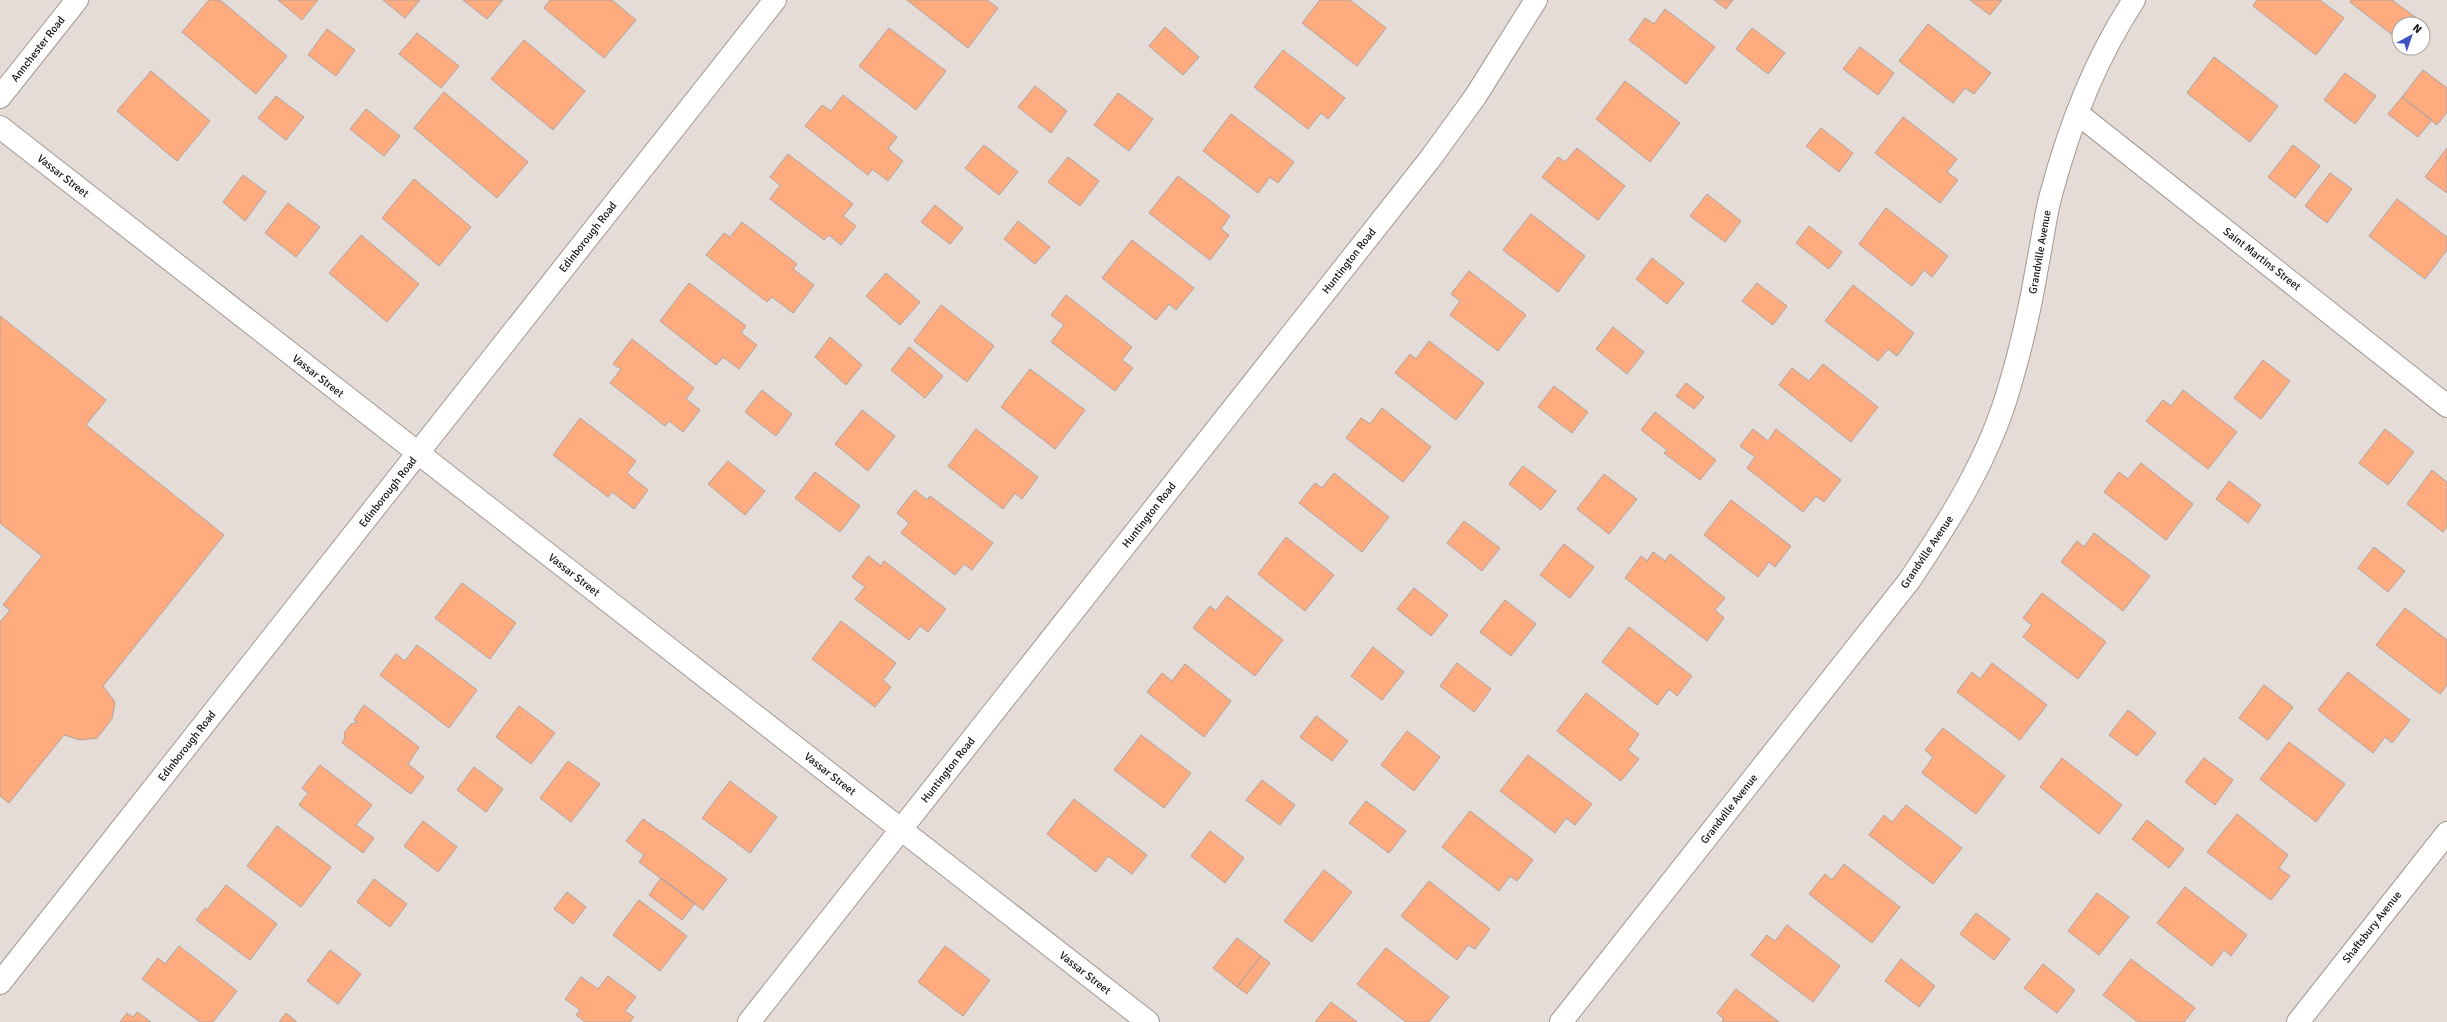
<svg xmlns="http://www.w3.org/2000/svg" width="2447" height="1022" viewBox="0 0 2447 1022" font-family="Signika,sans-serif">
<rect width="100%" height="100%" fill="#e6dcd7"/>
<path fill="#feab80" stroke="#ada39f" d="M209 0H220L287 56 256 94 182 32Z
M278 0H318L302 20Z
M383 0H420L405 18Z
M463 0H503L487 19Z
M550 0H612L636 20 604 58 544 8Z
M907 0H987L998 8 968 48Z
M1320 0H1350L1386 28 1357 66 1302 23Z
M1714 0H1733L1726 9Z
M1970 0H2002L1990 15Z
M2257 0H2320L2344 18 2316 55 2253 6Z
M2351 0H2392L2426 25 2423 29V24H2399V40L2350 2Z
M1665 9 1715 47 1686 84 1629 40 1645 18 1654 24Z
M1928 24 1991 73 1974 94 1965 88 1953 103 1899 61Z
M1165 27 1199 57 1183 75 1149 46Z
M889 28 946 71 916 110 859 66Z
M1752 28 1785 53 1768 74 1736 49Z
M327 29 355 50 336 76 308 55Z
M417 33 459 66 441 88 399 54Z
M524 40 585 91 553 130 491 79Z
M1860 47 1894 73 1878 95 1843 69Z
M1283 50 1345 98 1328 119 1321 113 1308 129 1254 87Z
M2214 57 2278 106 2250 142 2187 93Z
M2423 70 2447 88V112L2437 125 2402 97Z
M151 71 210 121 177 161 117 111Z
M2345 73 2376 96 2355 124 2324 100Z
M1625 81 1680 123 1650 162 1596 119Z
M1035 86 1067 111 1051 133 1018 107Z
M444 92 528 162 497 198 414 128Z
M1118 93 1153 119 1129 151 1094 125Z
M843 95 897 137 888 149 903 161 888 181 872 169 868 175 805 126 822 105 831 111Z
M276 96 304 117 286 140 258 118Z
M2402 97 2432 120 2418 137 2388 114Z
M366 109 400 136 384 156 350 129Z
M1231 114 1294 162 1278 183 1270 177 1258 193 1203 151Z
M1903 117 1957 159 1947 172 1958 180 1940 203 1875 153Z
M1821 128 1853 153 1839 172 1806 146Z
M984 145 1018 172 999 195 965 168Z
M2293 145 2320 166 2295 198 2268 177Z
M1577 148 1625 186 1598 220 1542 177 1558 157 1565 162Z
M2447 148V193L2425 177Z
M788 154 853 204 843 216 856 226 841 245 829 235 824 240 770 199 780 185 770 177Z
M1068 157 1099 181 1080 206 1048 182Z
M2330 173 2352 189 2327 223 2305 206Z
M243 175 266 192 245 221 223 202Z
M1178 176 1230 216 1221 229 1229 235 1210 260 1149 213Z
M414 179 471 227 439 266 382 218Z
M1707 194 1741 221 1725 242 1690 216Z
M2397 199 2447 237V250L2425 279 2369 236Z
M288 203 320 227 296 257 265 233Z
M935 205 963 228 950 244 921 222Z
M1886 208 1948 256 1932 277 1924 270 1912 286 1859 244Z
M1531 214 1585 256 1558 292 1503 250Z
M1018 221 1050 247 1035 264 1004 239Z
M742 222 797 264 793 269 814 285 793 313 772 297 767 302 706 255 724 233 730 237Z
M1809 226 1842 252 1829 269 1796 243Z
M361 235 419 284 387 322 329 273Z
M1132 240 1194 288 1176 310 1169 304 1156 320 1102 278Z
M1652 258 1684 283 1667 304 1636 279Z
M1469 271 1526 315 1498 351 1450 315 1460 301 1451 294Z
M886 273 920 302 900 325 866 296Z
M689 283 746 326 741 333 757 345 739 369 723 357 716 365 660 321Z
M1757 283 1787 306 1773 325 1742 301Z
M1853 285 1914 333 1897 356 1888 349 1878 361 1825 321Z
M1066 295 1132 347 1122 360 1133 368 1115 391 1051 342 1064 325 1051 315Z
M941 305 994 346 967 382 914 341Z
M0 316 106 400 86 425 224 535 103 686 115 702 112 719 97 738 80 740 64 735 9 803 0 796V622L10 610 3 605 42 556 0 523Z
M1613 327 1644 352 1627 374 1596 349Z
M830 337 862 365 846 385 815 357Z
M632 339 694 388 686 399 700 410 683 432 669 421 665 426 610 383 621 369 613 364Z
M1429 341 1484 383 1456 420 1395 373 1410 354 1416 359Z
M909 347 943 376 925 398 891 370Z
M2263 360 2290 381 2261 419 2234 398Z
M1823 364 1878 407 1851 442 1779 385 1792 368 1809 381Z
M1030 369 1085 410 1055 449 1001 407Z
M1686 383 1704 397 1694 409 1676 396Z
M1554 386 1588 412 1572 433 1538 407Z
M762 390 792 414 776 436 745 412Z
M2183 390 2237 432 2208 469 2146 421 2163 400 2171 406Z
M1382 408 1431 447 1403 482 1346 438 1361 418 1370 424Z
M862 410 895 436 868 471 835 444Z
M1655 412 1716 460 1700 480 1664 453 1667 450 1641 430Z
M580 418 636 461 627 473 648 490 634 509 612 492 608 497 553 455Z
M976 429 1038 477 1022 499 1015 493 1003 509 948 466Z
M1753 429 1768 441 1776 429 1841 480 1824 502 1816 496 1803 512 1747 468 1755 457 1740 446Z
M2385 429 2414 452 2388 485 2359 463Z
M728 461 765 491 745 515 708 484Z
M2141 463 2193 504 2166 540 2104 492 2119 472 2128 479Z
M1523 466 1556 491 1541 510 1509 484Z
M2432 470 2447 482V527L2443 532 2407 504Z
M815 472 860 506 840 532 795 498Z
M1334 473 1389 517 1362 552 1299 503 1315 483 1322 488Z
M1604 474 1637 499 1609 534 1577 509Z
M2229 481 2261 505 2248 523 2216 499Z
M915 490 927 500 930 496 993 543 972 570 964 564 955 575 901 533 909 523 897 513Z
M1731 500 1791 546 1775 567 1769 562 1758 577 1704 535Z
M1464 521 1500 548 1482 571 1447 543Z
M2094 533 2150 576 2123 611 2061 562 2077 541 2084 547Z
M1286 537 1334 575 1305 611 1258 574Z
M1564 544 1594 567 1570 598 1540 575Z
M2374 547 2405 571 2388 592 2358 568Z
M1653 552 1665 561 1670 554 1725 598 1715 610 1724 618 1707 641 1625 578 1641 556 1647 561Z
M868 556 881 566 884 561 946 609 928 632 920 626 909 640 855 599 865 587 852 577Z
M462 583 516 623 490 659 435 618Z
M1414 588 1448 615 1431 636 1397 609Z
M2042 593 2106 642 2078 679 2023 637 2032 625 2023 618Z
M1227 596 1283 640 1255 676 1193 628 1210 606 1216 611Z
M1505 600 1536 624 1511 656 1480 632Z
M2405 608 2447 640V685L2440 694 2376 645Z
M841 621 896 663 883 680 891 687 875 707 812 659Z
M1629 627 1692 676 1677 696 1669 689 1657 705 1602 662Z
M417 645 477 690 449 728 380 675 396 654 405 661Z
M1373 647 1404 672 1382 700 1351 676Z
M1457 663 1491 689 1474 712 1440 686Z
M1992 663 2047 705 2020 740 1957 692 1972 672 1980 679Z
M1185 664 1231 701 1204 737 1147 692 1162 673 1172 681Z
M2348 672 2410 720 2392 743 2385 737 2373 753 2318 710Z
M2264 685 2293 707 2268 740 2239 718Z
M1586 693 1639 734 1628 750 1639 759 1621 781 1557 731Z
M364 705 419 747 408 764 424 777 411 794 342 743 345 738 344 733 351 724 357 722 354 720Z
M519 706 555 733 531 764 496 737Z
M2128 710 2156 733 2137 756 2109 735Z
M1316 716 1348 741 1332 761 1300 737Z
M1943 728 2005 776 1976 814 1922 773 1933 757 1925 750Z
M1407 731 1440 757 1414 791 1381 765Z
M1141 735 1191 773 1164 808 1114 770Z
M2289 742 2345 784 2316 822 2260 779Z
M1528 755 1592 804 1575 825 1566 818 1555 833 1500 791Z
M2062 758 2122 805 2099 834 2040 787Z
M2204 758 2233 780 2215 805 2185 782Z
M568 761 600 784 571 822 540 798Z
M320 765 372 805 356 825 374 838 363 853 299 805 308 793 302 788Z
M474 767 503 789 486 812 457 790Z
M1262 780 1295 805 1280 825 1246 800Z
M730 781 777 817 750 853 702 818Z
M1074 799 1147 855 1132 874 1108 856 1096 872 1047 834Z
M1366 801 1406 831 1389 853 1349 823Z
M1906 805 1962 848 1933 884 1869 835 1884 815 1892 822Z
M1470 811 1533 860 1517 881 1510 876 1499 891 1442 847Z
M2237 814 2288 855 2279 868 2290 876 2271 900 2207 852Z
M643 819 661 832 662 831 727 879 703 910 639 862 644 855 626 841Z
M2147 820 2184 849 2169 868 2132 839Z
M423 821 457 847 438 872 404 846Z
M277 826 331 867 301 907 247 866Z
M1210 831 1244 858 1225 883 1191 856Z
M1844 864 1900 907 1872 943 1809 894 1825 874 1832 880Z
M1324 870 1352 892 1312 942 1284 921Z
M661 878 695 903 682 920 649 895Z
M374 879 407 904 390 927 357 902Z
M1429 881 1490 929 1475 949 1468 945 1457 960 1401 916Z
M226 885 277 924 250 960 196 920 205 908 207 910Z
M2185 887 2247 935 2231 956 2224 950 2212 966 2157 923Z
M567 892 586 907 573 924 554 909Z
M2097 893 2129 917 2099 955 2068 931Z
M639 900 687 936 660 971 613 935Z
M1976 913 2010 939 1994 960 1960 934Z
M1787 925 1840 966 1813 1002 1751 955 1767 935 1775 941Z
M1237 938 1261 956 1237 987 1213 968Z
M179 946 237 991 213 1022H200L142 979 158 958 165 964Z
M945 946 990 980 963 1016 918 982Z
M1386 948 1449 997 1429 1022H1406L1357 984Z
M330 950 361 974 338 1004 307 981Z
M1261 956 1270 963 1247 994 1237 987Z
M1901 959 1935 986 1919 1007 1885 981Z
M2131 959 2195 1008 2184 1022H2138L2103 995Z
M2043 964 2075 990 2057 1013 2024 988Z
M608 976 636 997 625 1011 634 1017 630 1022H585L576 1015 580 1010 565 999 581 977 598 989Z
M1736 989 1779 1022H1722L1724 1019 1717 1013Z
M1331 1002 1357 1022H1315Z
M137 1012 151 1022H120L127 1013 133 1017Z
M286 1013 297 1022H279Z"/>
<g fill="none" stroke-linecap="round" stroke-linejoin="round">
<defs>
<path id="minor" d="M0 97 77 0
M2077 113 2447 406
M0 127 1148 1022
M0 983 775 0
M749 1022 1430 159 1475 97 1536 0
M1561 1022 1909 581C1950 520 1990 457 2010 385 2022 345 2031 304 2038 262 2043 239 2045 214 2052 191 2070 124 2096 58 2134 0
M2298 1022 2447 833"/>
</defs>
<use href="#minor" stroke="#a29894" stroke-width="24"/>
<use href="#minor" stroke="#fff" stroke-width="22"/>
</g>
<g text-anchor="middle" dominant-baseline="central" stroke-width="3" stroke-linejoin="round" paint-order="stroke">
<g font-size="11" fill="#151210" stroke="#fff">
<text transform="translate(38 49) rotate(-52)">Annchester Road</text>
<text transform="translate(63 176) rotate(38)">Vassar Street</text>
<text transform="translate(588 237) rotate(-52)">Edinborough Road</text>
<text transform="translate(2040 252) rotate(-80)">Grandville Avenue</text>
<text transform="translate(2262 259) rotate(38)">Saint Martins Street</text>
<text transform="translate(1349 261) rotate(-52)">Huntington Road</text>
<text transform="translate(318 376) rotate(38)">Vassar Street</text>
<text transform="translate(388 492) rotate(-52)">Edinborough Road</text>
<text transform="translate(1149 515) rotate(-52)">Huntington Road</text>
<text transform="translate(1927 552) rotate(-56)">Grandville Avenue</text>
<text transform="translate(574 575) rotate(38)">Vassar Street</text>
<text transform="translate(187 746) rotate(-52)">Edinborough Road</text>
<text transform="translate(948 770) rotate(-52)">Huntington Road</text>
<text transform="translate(830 774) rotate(38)">Vassar Street</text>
<text transform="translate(1729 809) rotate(-52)">Grandville Avenue</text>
<text transform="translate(2372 927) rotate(-52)">Shaftsbury Avenue</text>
<text transform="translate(1085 973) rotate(38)">Vassar Street</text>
</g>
</g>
<g transform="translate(2411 36) rotate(40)"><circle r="19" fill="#ffffff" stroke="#a1a09f"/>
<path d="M0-3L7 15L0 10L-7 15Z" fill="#3f52c5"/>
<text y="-6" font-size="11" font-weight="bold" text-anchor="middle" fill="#151210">N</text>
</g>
</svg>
